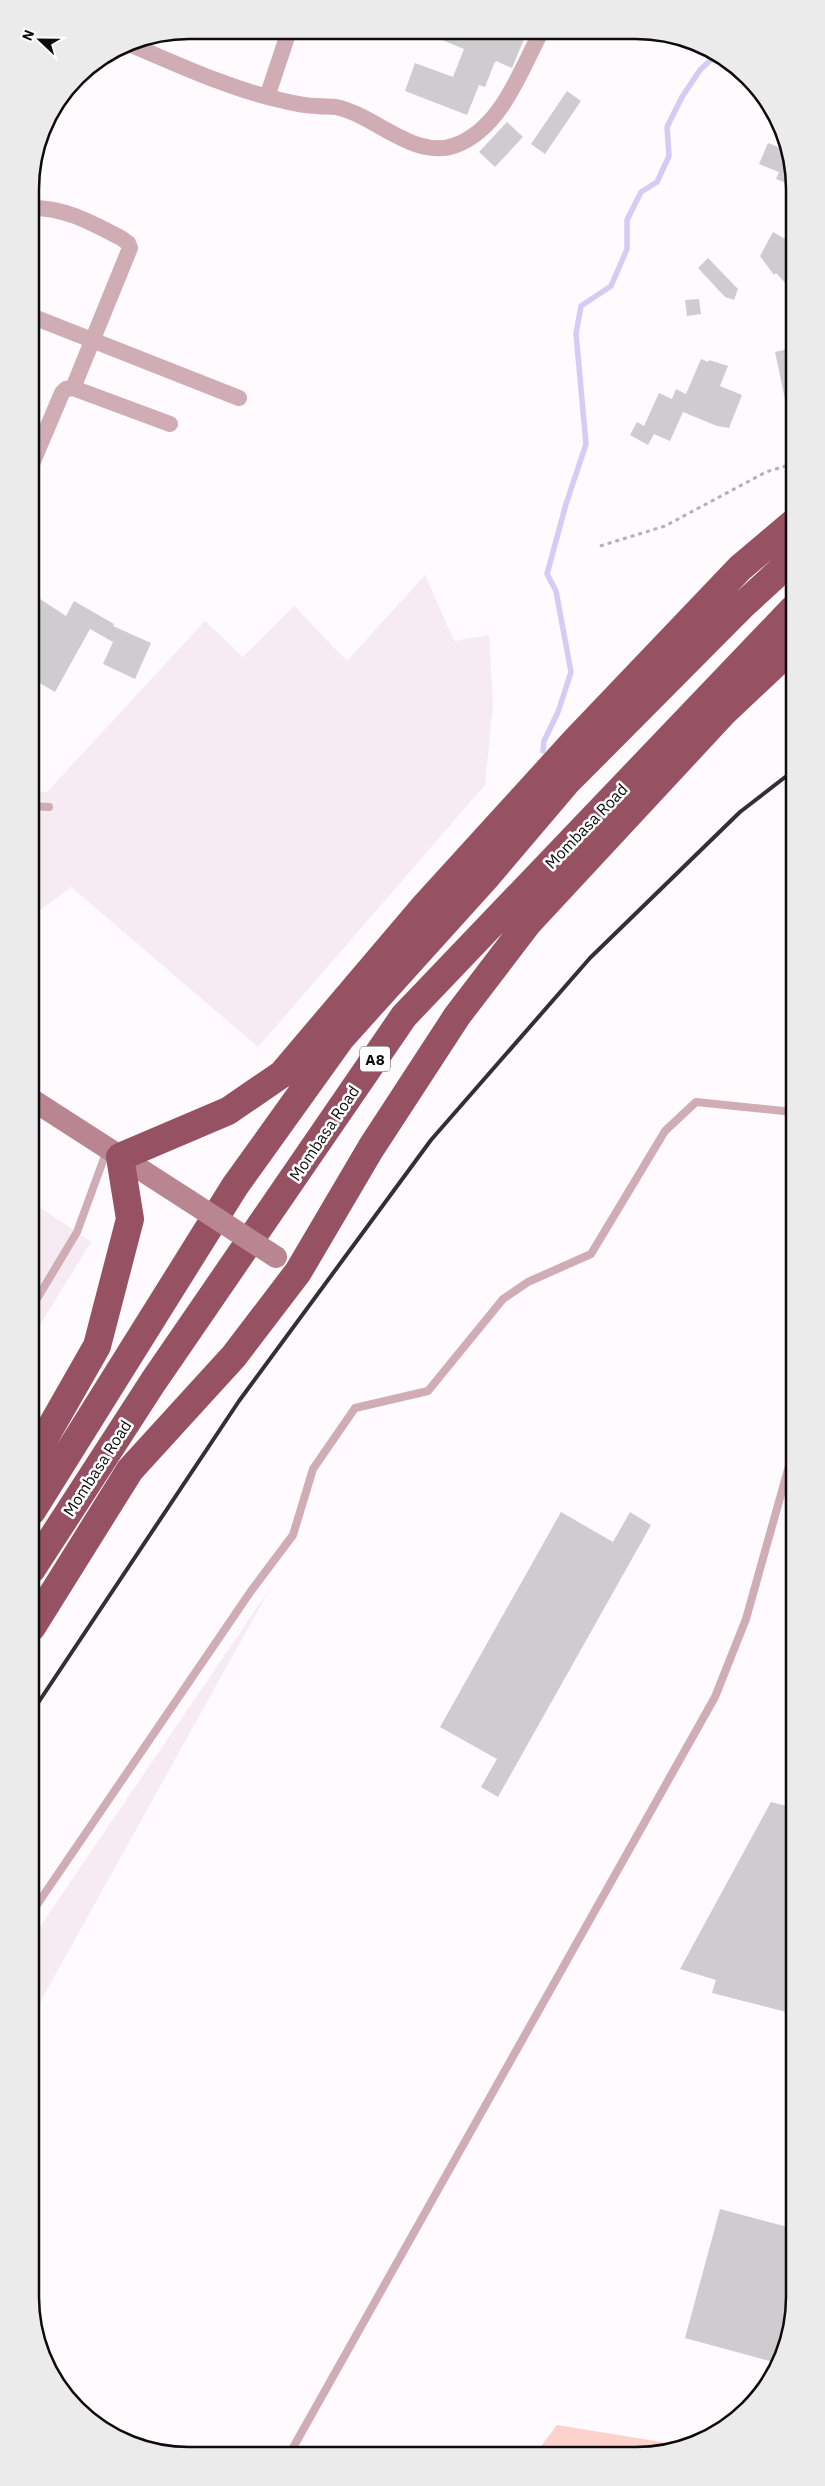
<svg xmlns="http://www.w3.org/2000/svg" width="825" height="2486" viewBox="0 0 825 2486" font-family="'IBM Plex Sans',sans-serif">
<rect width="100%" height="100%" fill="#fefafd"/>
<path fill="#f6ebf2" d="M425 575 454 641 489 635 493 704 485 785 258 1047 71 887 31 917V791L47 792 205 621 243 657 294 606 347 661Z
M32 1202 91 1242 32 1338Z
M271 1587 33 2015V1937Z"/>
<path fill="#fdd2cc" d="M557 2425 686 2446 667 2453H536Z"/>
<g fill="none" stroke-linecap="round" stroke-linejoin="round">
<path stroke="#d5ccf5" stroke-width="5.5" d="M543 751 544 741 558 712 571 672 556 591 547 574 566 504 586 444 576 334 581 306 611 286 627 249V220L641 192 657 182 669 156 667 127 682 97 700 70 718 53"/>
</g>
<path fill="#cfccd0" d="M423 32H527L512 68 496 61 494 64 485 87 479 85 467 115 405 91 415 63 453 77 464 49Z
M567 91 581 101 545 154 531 144Z
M507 122 523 137 495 167 479 152Z
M786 139 792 158V185L776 179 779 172 759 164 768 143 781 148Z
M773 232 792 243V290L776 273 774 275 760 256Z
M708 258 738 289 734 300 725 297 698 268Z
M699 299 701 314 687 316 685 300Z
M792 348V403L786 404 775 352Z
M701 359 708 362 709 360 728 366 720 386 742 395 729 428 717 426 683 412 670 441 654 434 648 445 630 435 637 422 644 426 659 393 672 399 676 389 686 394Z
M31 593 66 616 74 601 114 624 113 626 151 643 135 679 103 664 113 642 90 629 55 692 31 678Z
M561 1512 613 1542 630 1512 651 1525 498 1797 481 1787 497 1759 440 1727Z
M771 1802 794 1808V2014L712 1993 716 1980 680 1969Z
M720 2209 795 2229V2308L783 2358 780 2364 685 2338Z"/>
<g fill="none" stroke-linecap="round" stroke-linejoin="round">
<path stroke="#b4b1b3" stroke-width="3" stroke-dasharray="4 4" stroke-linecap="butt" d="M600 546 665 526 766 472 792 464"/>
<path stroke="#d0acb4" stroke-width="8" d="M31 806 49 807
M32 1307 77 1232 107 1150
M32 1912 251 1591 293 1535 313 1469 355 1408 428 1391 503 1299 528 1282 591 1254 665 1131 696 1102 793 1112
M290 2453 715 1697 746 1619 794 1448"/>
<path stroke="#d0acb4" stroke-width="16" d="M127 43C177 64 227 88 280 100 292 103 305 106 317 106 323 107 330 106 336 107 375 115 415 161 456 145 501 128 520 72 541 32
M267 97 289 31
M30 208C64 207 92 223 121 238L128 243 130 248 73 388
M31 316 239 398
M31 466 62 393 66 389 73 388 170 424"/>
<path stroke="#b98591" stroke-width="22" d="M31 1099 188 1200"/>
<path stroke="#965163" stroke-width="28" d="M32 1460 97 1346 130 1219 120 1157 228 1111 282 1074 422 909 574 742 740 568 792 524
M32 1511 235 1186 341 1038 488 875 567 782 743 605 793 559
M32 1569 153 1382 404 1016 793 609
M32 1627 130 1470 234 1356 298 1272 371 1148 457 1016 528 923 724 712 793 647"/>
<path stroke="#333032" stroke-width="4" d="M32 1712 239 1401 431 1140 590 958 740 812 793 771"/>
<path stroke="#b98591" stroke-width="22" d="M188 1200 276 1257"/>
</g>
<g text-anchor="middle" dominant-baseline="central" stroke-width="5" stroke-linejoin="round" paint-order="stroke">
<rect fill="#fff" stroke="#565455" stroke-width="1" x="360" y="1046.5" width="30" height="25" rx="4"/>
<g font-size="15" font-weight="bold" fill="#0d0b0c">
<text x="375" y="1059">A8</text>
</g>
<g font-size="16" fill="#0d0b0c" stroke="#fff">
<text transform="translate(586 826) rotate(-46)">Mombasa Road</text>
<text transform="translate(324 1133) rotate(-56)">Mombasa Road</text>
<text transform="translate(97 1468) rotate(-57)">Mombasa Road</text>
</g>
</g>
<path d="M0 0H825V2486H0ZM189 39H636A150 150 0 0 1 786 189V2297A150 150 0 0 1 636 2447H189A150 150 0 0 1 39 2297V189A150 150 0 0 1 189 39Z" fill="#ecebec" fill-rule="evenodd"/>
<path fill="none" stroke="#0d0b0c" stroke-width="2.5" d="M189 39H636A150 150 0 0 1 786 189V2297A150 150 0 0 1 636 2447H189A150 150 0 0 1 39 2297V189A150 150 0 0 1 189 39Z"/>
<g transform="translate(40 40) rotate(292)" stroke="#ffffff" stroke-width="4" paint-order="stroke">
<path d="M0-4L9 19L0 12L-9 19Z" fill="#0d0b0c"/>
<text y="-8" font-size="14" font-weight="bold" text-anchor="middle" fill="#0d0b0c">N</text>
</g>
</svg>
